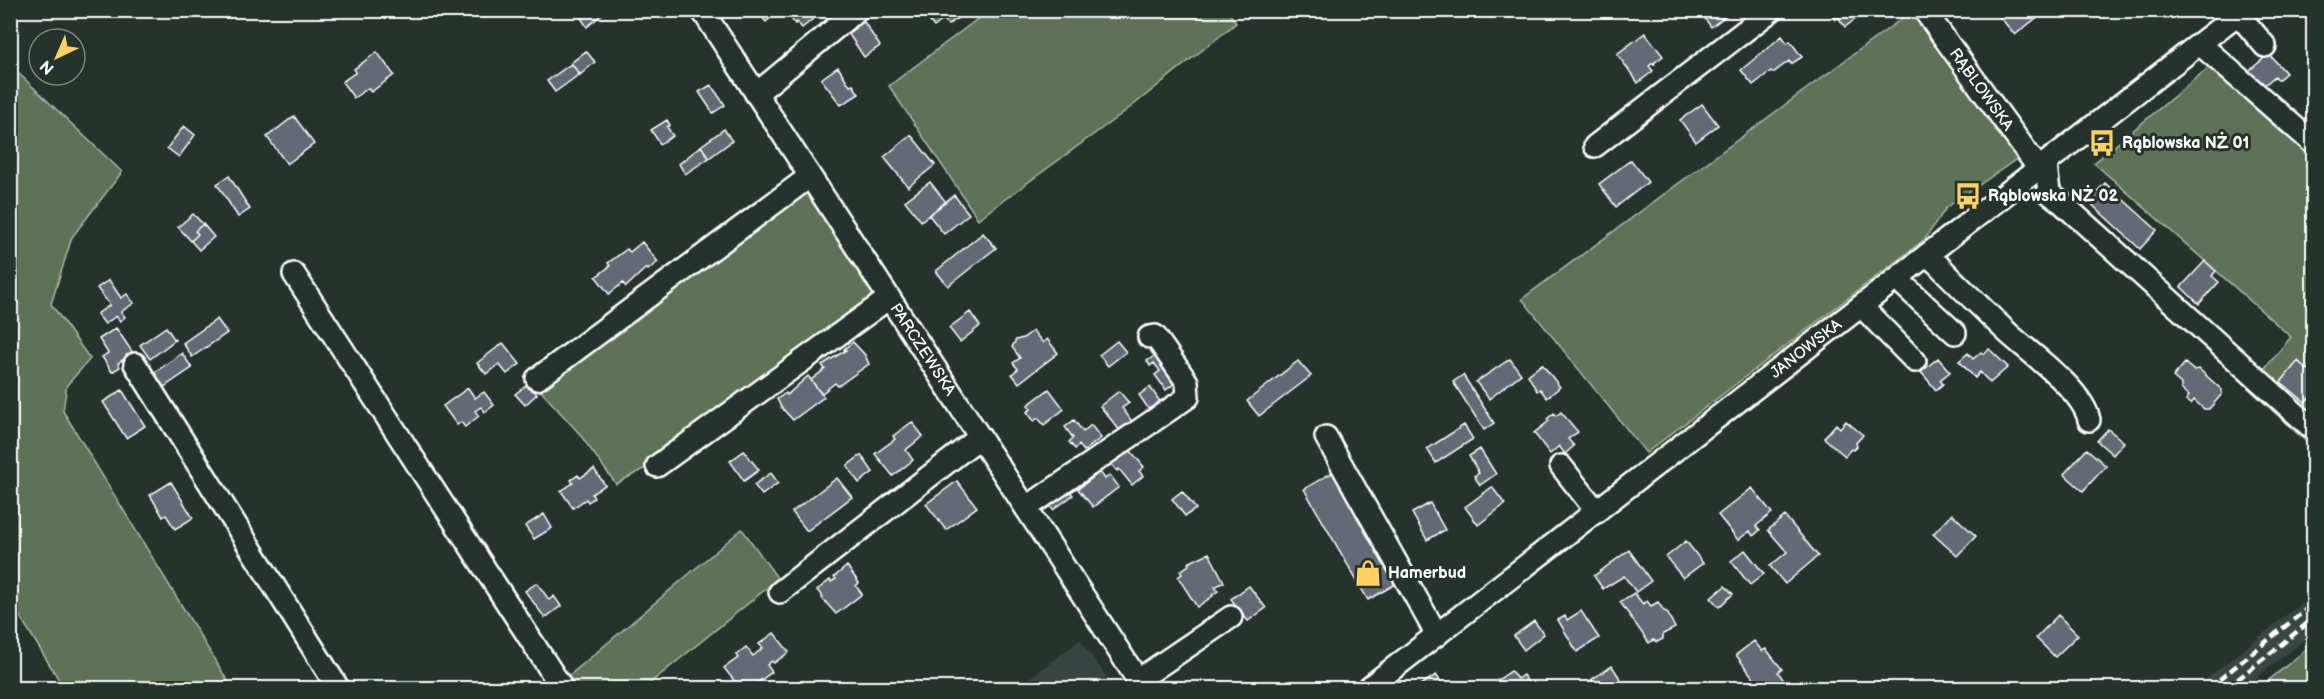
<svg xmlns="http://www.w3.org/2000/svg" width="2324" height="699" viewBox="0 0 2324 699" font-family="'Balsamiq Sans',sans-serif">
<rect width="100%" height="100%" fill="#26332d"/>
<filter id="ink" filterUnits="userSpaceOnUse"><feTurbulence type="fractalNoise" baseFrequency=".0167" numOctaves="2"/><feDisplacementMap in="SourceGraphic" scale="12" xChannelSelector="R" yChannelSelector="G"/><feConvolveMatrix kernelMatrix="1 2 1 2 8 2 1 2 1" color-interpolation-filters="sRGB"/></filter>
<g filter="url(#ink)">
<path fill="#384443" d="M2313 594V633L2244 688H2195Z
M1080 640 1115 688H1017Z"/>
<path fill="#5d7256" stroke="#aeb8aa" stroke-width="1.5" d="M1228 11 1236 23 1131 107 978 219 889 86 988 11Z
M1912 11 2018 158 1946 208 1925 239 1646 453 1522 299Z
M2214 63 2313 152V448L2248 388 2291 337 2094 163Z
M11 66 122 172 72 237 51 304 90 359 67 385 63 411 232 688H64L11 602Z
M807 192 880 296 656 462 616 484 578 432 540 390Z
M742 529 778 579 644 688H570L563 677 571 674Z
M2313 644V688H2259Z"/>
<path fill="#636b75" stroke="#fff" stroke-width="1.5" d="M585 10H607L587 27 579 15Z
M756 10H779L766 22Z
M785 10H824L802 28 797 22 795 24Z
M929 10H965L966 12 948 25 944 19 934 27 924 14Z
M1699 10H1724L1727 15 1711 27Z
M1828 10H1868L1845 27 1838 17 1835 20Z
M2006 10H2039L2041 14 2015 35 1999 16Z
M864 22 880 46 864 57 848 33Z
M1645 33 1663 56 1654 63 1655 65 1653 63 1649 66 1653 71 1638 83 1617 54Z
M1782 36 1787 43 1790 41 1802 57 1791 64 1789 61 1773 73 1771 71 1753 85 1741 70Z
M586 51 595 62 580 75 571 63Z
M377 52 394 75 371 92 368 88 354 98 342 82 356 72 354 69Z
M2269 54 2286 73 2278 80 2275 76 2258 91 2244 75Z
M571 64 580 74 555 92 547 81Z
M838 67 850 86 853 85 859 94 841 105 821 79Z
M711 85 725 105 713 113 699 92Z
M1702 104 1718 125 1696 142 1680 120Z
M294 116 314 144 287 164 267 137Z
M667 120 670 125 667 127 673 136 660 144 651 130Z
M184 126 195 135 179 157 167 148Z
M724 129 732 141 709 158 701 146Z
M911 135 935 165 908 187 884 157Z
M701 146 709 158 685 174 679 164Z
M1631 160 1648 182 1616 207 1599 184Z
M229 176 250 209 238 217 217 184Z
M930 182 946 202 921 221 905 201Z
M2105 183 2157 230 2140 249 2088 201Z
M954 195 969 214 944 234 929 215Z
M193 214 203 224 195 231 198 234 191 241 178 227Z
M203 224 214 237 199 250 191 241 198 234 195 231Z
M983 233 996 248 948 286 936 271Z
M642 242 658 262 648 270 646 268 626 287 623 283 609 294 596 277 610 266 608 263 627 249 630 252Z
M2205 261 2216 271 2212 276 2219 282 2199 304 2181 287Z
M109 280 121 298 127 294 134 303 121 312 125 317 120 321 116 316 105 324 97 314 110 305 97 288Z
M970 312 980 326 960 342 949 328Z
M217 319 227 333 192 357 183 343Z
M166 327 175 340 150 359 140 345Z
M116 328 133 353 118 363 120 367 112 372 102 357 108 353 99 339Z
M1033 331 1043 343 1047 339 1058 353 1019 383 1012 374 1018 369 1013 363 1020 358 1012 347 1016 340 1023 338Z
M1117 341 1126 352 1108 366 1099 355Z
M853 342 865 355 869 364 838 386 835 383 821 394 811 380 825 369 822 365 846 350 844 349Z
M503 343 520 364 507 374 499 364 486 374 477 363Z
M1989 349 2008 367 1990 383 1980 372 1975 378 1959 361 1968 353 1973 359 1981 352 1983 354Z
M182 353 192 368 164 387 154 373Z
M1156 355 1175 383 1166 390 1155 375 1160 371 1154 363 1150 366 1147 361Z
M1938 358 1950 372 1940 380 1943 384 1936 390 1921 372Z
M1510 359 1521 374 1489 399 1476 382Z
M1298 361 1311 376 1259 416 1247 401Z
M2298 361 2307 370 2310 367 2314 370V402L2309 398 2305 402 2281 382Z
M2185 363 2193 370 2199 369 2222 390V394L2209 409H2204L2194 400 2191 404 2186 400 2189 396 2181 389V384L2173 377Z
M1542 364 1560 387 1547 398 1540 389 1537 391 1528 375Z
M1463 375 1494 423 1484 430 1453 382Z
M808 376 824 397 793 420 781 407 777 399 786 393 787 395Z
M528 384 537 394 525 405 515 394Z
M1150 387 1161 403 1150 411 1139 395Z
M468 388 475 398 484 392 494 405 485 412 481 407 475 411 479 416 465 427 461 422 457 425 443 406Z
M1049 389 1064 409 1044 425 1038 418 1034 421 1027 412 1031 409 1028 405Z
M122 390 145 426 126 438 103 402Z
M1119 391 1129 403 1122 408 1134 424 1122 433 1100 406Z
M1561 412 1578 432 1568 439 1574 446 1565 454 1559 446 1550 454 1534 433 1549 421 1547 419 1554 413 1556 416Z
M1074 420 1083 432 1091 425 1101 438 1084 451 1079 445 1075 449 1069 442 1073 438 1065 427Z
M1846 421 1863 435 1856 443 1857 446 1854 450 1851 449 1845 456 1824 438 1836 424 1840 428Z
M912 422 923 436 906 450 913 460 893 476 875 454 895 439 893 436Z
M1464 425 1473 439 1436 463 1427 449Z
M2108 429 2124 442 2113 455 2097 441Z
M1480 449 1496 474 1480 485 1474 476 1479 473 1469 456Z
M2087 449 2106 466 2083 491 2064 474Z
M1130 450 1144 467 1139 471 1143 476 1132 485 1119 469 1117 471 1111 464Z
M744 451 759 470 744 481 730 461Z
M861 455 873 472 859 483 847 466Z
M594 469 605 485 592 494 594 498 588 502 586 499 573 508 561 491 573 483 571 480 578 475 580 478Z
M1100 472 1105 479 1110 475 1119 487 1093 507 1078 489Z
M1333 472 1382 557 1401 581 1368 600 1304 489Z
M771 473 778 483 762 495 754 485Z
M837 478 852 497 807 531 792 512Z
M957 481 977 507 946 530 926 504Z
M171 482 193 518 175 529 166 515 163 517 150 495Z
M1066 486 1073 495 1053 510 1047 502Z
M1492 487 1505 504 1478 525 1465 507Z
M1752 488 1772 513 1756 526 1760 530 1753 536 1750 531 1738 540 1718 515Z
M1182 491 1196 509 1185 516 1172 499Z
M1430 503 1445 530 1427 540 1412 513Z
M544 514 552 528 534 539 525 526Z
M1952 514 1976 536 1957 556 1933 534Z
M1785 516 1818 556 1785 584 1770 566 1787 552 1768 530Z
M1686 541 1703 563 1683 578 1666 557Z
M1629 550 1651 581 1636 592 1624 576 1603 589 1594 576Z
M1745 550 1764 574 1750 585 1731 561Z
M1209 553 1224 582 1215 587 1218 591 1212 595 1213 596 1197 607 1178 577 1182 574 1180 571 1189 565 1188 563Z
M847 566 859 583 856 586 862 594 836 614 822 598 823 597 817 590 830 580 831 582 836 579 834 577Z
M537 583 549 600 554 596 561 606 545 618 525 591Z
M1249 586 1266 608 1248 621 1231 599Z
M1725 586 1733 594 1719 607 1711 598Z
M1634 593 1643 604 1647 601 1651 606 1658 602 1664 611 1667 612 1675 628 1663 634V639L1657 642 1653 640 1649 643 1620 602Z
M1581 611 1599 638 1577 652 1558 620 1565 616 1567 620Z
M2058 615 2078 635 2055 657 2036 638Z
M1534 621 1544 634 1524 650 1514 636Z
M774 633 789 652 774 663 772 661 767 665 772 672 750 688H740L724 668 738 658 736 655 746 647 753 656 763 648 759 644Z
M1754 641 1762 651 1766 649 1782 669 1778 672 1785 682 1777 688H1761L1736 655Z
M1612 666 1626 688H1597L1591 680Z
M1511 671 1517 679 1523 675 1529 684 1523 688H1503L1498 680Z
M1436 675 1445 688H1415Z"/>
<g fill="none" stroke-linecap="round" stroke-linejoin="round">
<defs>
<g id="minor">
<path id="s1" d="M702 10 1143 688"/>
<path id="s2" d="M1924 10 2039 169"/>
<path d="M2238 14 2265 46"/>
<path d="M2200 44 2314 144"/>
<path d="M756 94 857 10"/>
<path d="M1595 146 1772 10"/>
<path d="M2046 164 2049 193 2062 203 2314 430"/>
<path d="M1928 254C1954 282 1981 307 2008 333 2031 354 2083 390 2089 420"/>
<path d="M294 274 562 688"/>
<path d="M1897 279 1955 333"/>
<path d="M1861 306 1915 361"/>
<path d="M135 364 338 688"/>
<path d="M537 379 809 177"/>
<path d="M1326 437 1437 635"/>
<path d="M657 466 889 298"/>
<path d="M1561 466 1597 512"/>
<path d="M1026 508 1188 397 1187 382 1155 336 1149 337"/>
<path d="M780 592 980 437"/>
<path d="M1138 680 1231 617"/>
<path id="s3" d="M1368 688 2243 10"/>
</g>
</defs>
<use href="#minor" stroke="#fff" stroke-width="26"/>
<use href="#minor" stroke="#26332d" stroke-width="21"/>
<path stroke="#fff" stroke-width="4.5" stroke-dasharray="9 4.5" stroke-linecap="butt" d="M2209 688 2314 603
M2227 688 2314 618"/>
</g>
</g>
<defs>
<symbol id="bus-bare" viewBox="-9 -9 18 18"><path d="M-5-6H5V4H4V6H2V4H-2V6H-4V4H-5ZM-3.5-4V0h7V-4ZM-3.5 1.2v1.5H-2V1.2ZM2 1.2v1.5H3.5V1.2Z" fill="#ffd166" stroke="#26332d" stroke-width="2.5" paint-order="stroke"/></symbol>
<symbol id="shop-bare" viewBox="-9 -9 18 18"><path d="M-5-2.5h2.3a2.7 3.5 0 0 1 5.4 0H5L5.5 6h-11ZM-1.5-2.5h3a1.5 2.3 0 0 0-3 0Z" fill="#ffd166" stroke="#26332d" stroke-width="2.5" paint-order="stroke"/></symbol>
</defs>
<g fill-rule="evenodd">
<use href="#bus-bare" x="2083" y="124" width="38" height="38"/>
<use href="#bus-bare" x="1949" y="177" width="38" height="38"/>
<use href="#shop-bare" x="1349" y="554" width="38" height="38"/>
</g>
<g text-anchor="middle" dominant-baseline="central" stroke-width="6" stroke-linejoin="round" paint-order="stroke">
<g font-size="16" fill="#fff" stroke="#26332d">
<text stroke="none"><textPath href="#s2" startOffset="98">RĄBLOWSKA</textPath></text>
<text stroke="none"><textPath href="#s1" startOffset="405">PARCZEWSKA</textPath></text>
<text stroke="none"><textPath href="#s3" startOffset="554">JANOWSKA</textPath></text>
</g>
<g font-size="16" font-weight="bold" fill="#fff" stroke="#26332d" text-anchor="start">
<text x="2122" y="143">Rąblowska NŻ 01</text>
<text x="1988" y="196">Rąblowska NŻ 02</text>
<text x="1388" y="573">Hamerbud</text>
</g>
</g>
<rect width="2324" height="699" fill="none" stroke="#26332d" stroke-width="36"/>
<rect x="18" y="18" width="2288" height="663" fill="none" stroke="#fff" stroke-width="2" filter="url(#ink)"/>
<g transform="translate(57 57) rotate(224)"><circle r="28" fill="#26332d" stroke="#7d8581" stroke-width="1.5"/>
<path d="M0-4.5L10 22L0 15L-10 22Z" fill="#ffd166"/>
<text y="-9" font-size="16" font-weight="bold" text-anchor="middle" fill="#ffffff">N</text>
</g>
</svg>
